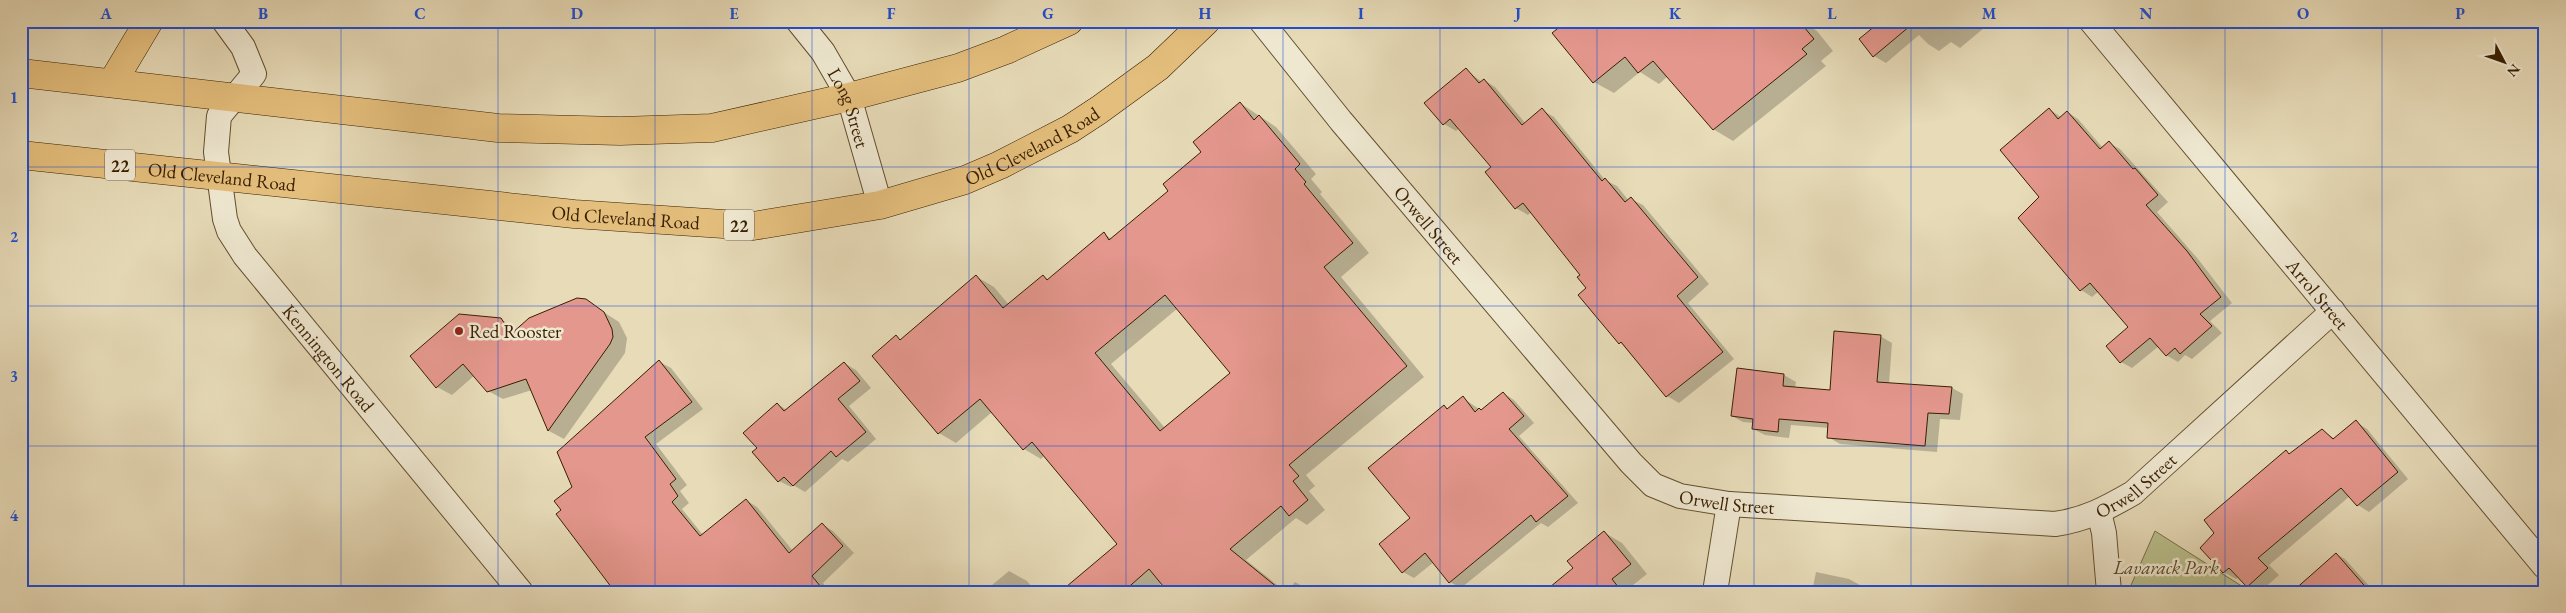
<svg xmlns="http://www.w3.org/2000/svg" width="2566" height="613" viewBox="0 0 2566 613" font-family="'EB Garamond',serif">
<rect width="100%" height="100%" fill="#e7dbb8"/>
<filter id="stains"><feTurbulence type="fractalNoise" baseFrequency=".004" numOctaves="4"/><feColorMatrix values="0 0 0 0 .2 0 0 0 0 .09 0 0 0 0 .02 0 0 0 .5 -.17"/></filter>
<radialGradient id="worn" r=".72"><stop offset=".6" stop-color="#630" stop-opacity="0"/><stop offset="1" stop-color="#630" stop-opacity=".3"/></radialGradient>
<path fill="#b9bf8c" stroke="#786f46" d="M2155 531 2251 592H2128Z"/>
<path fill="#0003" fill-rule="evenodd" d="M1570 21H1800L1817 31 1833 51 1821 61 1826 66 1733 141 1713 129 1668 76 1659 84 1640 72 1614 93 1594 82Z
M1883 21H1988L1990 23 1960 48 1951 42 1939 51 1928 44 1919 35 1886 63 1874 56Z
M1466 70 1482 82 1484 80 1495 87 1526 124 1542 110 1554 117 1605 180 1617 186 1629 201 1631 199 1643 205 1709 284 1688 303 1734 359 1679 403 1667 396 1579 295 1588 288 1582 275 1531 212 1528 215 1516 208 1486 172 1492 167 1459 128 1456 131 1444 124 1426 103Z
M1240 103 1276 127 1316 174 1311 179 1322 192 1320 194 1369 253 1341 277 1424 377 1306 475 1315 486 1309 491 1325 510 1307 525 1296 518 1246 560 1286 592H1169L1162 583 1151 592H1062L1118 545 1044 456 1041 459 1024 449 992 412 956 443 939 433 896 337 901 340 977 277 994 287 1009 305 1043 276 1049 280 1104 234 1112 239 1170 191ZM1178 308 1232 373 1165 428 1111 364Z
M2049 109 2061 117 2067 112 2078 119 2103 148 2109 143 2120 149 2168 202 2157 212 2198 259 2232 303 2210 321 2222 333 2192 359 2185 355 2178 362 2166 355 2159 346 2132 368 2121 362 2129 327 2099 291 2092 297 2081 290 2020 218 2041 197Z
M585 300 619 322 627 338 625 353 564 439 549 431 532 390 503 399 488 391 475 375 452 395 437 387 501 319 517 330Z
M1880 336 1892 343 1889 384 1952 388 1963 394 1960 420 1940 419 1937 452 1840 444 1828 437 1829 428 1791 425 1789 438 1765 435 1753 429 1754 423 1743 422 1732 416 1738 370 1784 375 1796 382 1795 388 1831 392Z
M660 362 671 368 703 409 656 444 687 485 680 491 689 503 682 509 703 535 746 500 757 507 793 551 822 524 833 531 854 553 823 583 830 592H758L562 510 574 488Z
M844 363 856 370 871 388 849 406 876 439 848 462 842 459 805 492 793 485 791 487 779 481 759 449 777 404 787 410Z
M1503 393 1514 400 1534 423 1519 436 1578 503 1548 527 1541 523 1461 588 1450 582 1434 562 1414 578 1403 572 1411 518 1444 406 1449 409 1463 398 1482 411Z
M2356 422 2367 429 2408 479 2369 512 2358 505 2350 496 2269 565 2279 575 2260 592 2248 586 2239 576 2236 579 2224 572 2202 548 2286 452 2290 454 2322 430 2335 439Z
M1605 533 1622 543 1647 574 1628 589 1630 592H1546L1574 568Z
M2336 554 2345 559 2372 589 2368 592H2297L2294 589Z
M1009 571 1027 581 1036 592H988L986 590Z
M1816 572 1849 579 1860 585 1859 592H1812Z
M1295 582 1312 592H1287Z"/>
<path fill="#e4978d" stroke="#381f00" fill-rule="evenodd" d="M1567 21H1799L1814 39 1802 49 1807 54 1713 130 1653 61 1638 73 1625 57 1593 83 1552 33Z
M1881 21H1916L1873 57 1859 39Z
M1466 68 1479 83 1484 79 1522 125 1542 108 1602 181 1605 178 1625 202 1631 197 1698 277 1677 296 1723 352 1666 397 1621 342 1619 344 1578 295 1586 288 1577 277 1580 275 1523 203 1515 209 1485 172 1491 167 1461 132 1450 119 1443 125 1424 103Z
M1240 102 1254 120 1259 115 1300 164 1295 169 1306 182 1304 184 1353 243 1324 267 1407 366 1289 465 1299 476 1293 481 1308 500 1289 516 1281 506 1230 549 1283 592H1168L1149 569 1123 592H1060L1117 544 1032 442 1023 450 980 399 938 434 872 356 896 335 900 340 976 275 1003 308 1043 275 1047 280 1104 232 1109 240 1168 191 1163 184 1201 152 1193 142ZM1165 295 1230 373 1160 431 1095 353Z
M2049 108 2058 119 2067 111 2100 149 2109 141 2133 169 2135 168 2158 195 2146 205 2187 251 2221 297 2200 314 2212 326 2180 354 2175 348 2166 356 2150 338 2120 363 2106 346 2128 327 2090 283 2080 291 2018 218 2039 197 2000 150Z
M577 298 586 299 604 312 612 329 613 337 610 344 548 431 526 379 487 392 463 364 436 388 410 356 459 314 501 318 511 334 529 318Z
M1834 331 1881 335 1877 382 1952 387 1949 414 1928 413 1925 446 1827 438 1828 423 1779 419 1778 432 1752 429 1753 419 1731 416 1737 368 1784 374 1783 386 1830 390Z
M659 360 692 402 645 437 676 479 670 484 678 496 672 502 700 536 746 499 789 553 822 523 843 546 812 576 825 592H615L556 514 561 510 554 501 572 487 557 452Z
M844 362 860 381 838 399 866 432 836 457 831 451 793 486 784 477 778 482 752 452 757 448 743 433 777 403 784 411Z
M1503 392 1524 416 1509 429 1568 496 1536 522 1531 515 1449 583 1425 553 1402 573 1379 544 1410 518 1368 468 1444 405 1447 409 1463 396 1475 412 1479 408 1481 410Z
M2356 420 2398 472 2357 506 2341 488 2258 558 2268 568 2247 587 2229 568 2223 573 2200 548 2214 533 2204 520 2286 450 2289 454 2322 429 2333 439Z
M1604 531 1631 564 1612 579 1622 592H1544L1573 568 1567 561Z
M2336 553 2370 592H2292Z"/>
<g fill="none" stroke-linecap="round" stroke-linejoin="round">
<defs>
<g id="minor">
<path id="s1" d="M224 21 243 47 254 74 219 116 216 152 225 219 229 231 245 256 521 592"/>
<path id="s2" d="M798 21 823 52 849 97 880 205"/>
<path id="s3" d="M1261 21 1341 121 1631 463 1653 485 1680 496 1729 504 2055 524C2085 520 2107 508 2133 493L2333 311"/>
<path id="s4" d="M2091 21 2545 567"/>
<path d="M2099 512 2104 533 2109 592"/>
<path d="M1715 592 1729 504"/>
</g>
<g id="trunk">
<path d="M21 73 498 128 620 131 712 128 849 97 958 68 1006 50 1069 21"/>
<path d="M112 83 149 21"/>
<path id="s5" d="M21 155 574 214 753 226 880 205 965 180 1000 165 1070 129 1099 110 1158 67 1206 21"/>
</g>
</defs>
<use href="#minor" stroke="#644e2e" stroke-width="26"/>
<use href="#trunk" stroke="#381f00" stroke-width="29"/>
<use href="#minor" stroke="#efe8d1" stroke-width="24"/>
<use href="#trunk" stroke="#e4be7c" stroke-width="28"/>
</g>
<path fill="none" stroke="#1d4ed8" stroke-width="1" stroke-opacity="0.55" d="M184 21V592M341 21V592M498 21V592M655 21V592M812 21V592M969 21V592M1126 21V592M1283 21V592M1440 21V592M1597 21V592M1754 21V592M1911 21V592M2068 21V592M2225 21V592M2382 21V592M21 167H2545M21 306H2545M21 446H2545"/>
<circle fill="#8f2418" stroke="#efe8d1" stroke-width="2" cx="459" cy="331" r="5"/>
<g text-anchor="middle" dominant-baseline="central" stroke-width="5" stroke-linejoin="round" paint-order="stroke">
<g fill="#efe8d1" stroke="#6f5b3f" stroke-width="1">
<rect x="105" y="149.5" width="30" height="31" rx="4"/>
<rect x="724" y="209.5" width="30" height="31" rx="4"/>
</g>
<g font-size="18" font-weight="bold" fill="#381f00">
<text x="120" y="165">22</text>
<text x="739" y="225">22</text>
</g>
<g font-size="19" fill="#381f00" stroke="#efe8d1">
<text stroke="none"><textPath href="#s2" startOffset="102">Long Street</textPath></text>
<text stroke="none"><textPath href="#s5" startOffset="1028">Old Cleveland Road</textPath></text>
<text stroke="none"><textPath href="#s5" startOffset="202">Old Cleveland Road</textPath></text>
<text stroke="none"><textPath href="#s5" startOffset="608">Old Cleveland Road</textPath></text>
<text stroke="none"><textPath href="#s3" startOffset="264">Orwell Street</textPath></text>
<text stroke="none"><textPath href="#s4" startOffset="355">Arrol Street</textPath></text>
<text stroke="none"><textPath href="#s1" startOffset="394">Kennington Road</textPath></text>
<text stroke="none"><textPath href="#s3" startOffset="1104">Orwell Street</textPath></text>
<text stroke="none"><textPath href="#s3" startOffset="684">Orwell Street</textPath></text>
</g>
<g font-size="19" fill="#381f00" stroke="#efe8d1" text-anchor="start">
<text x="469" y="331">Red Rooster</text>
</g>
<g font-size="19" font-style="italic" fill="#584723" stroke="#efe8d1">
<text x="2166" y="567">Lavarack Park</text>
</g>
</g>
<rect width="2566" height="613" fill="none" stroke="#e7dbb8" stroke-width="55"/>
<g transform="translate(2504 62) rotate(131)" stroke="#efe8d1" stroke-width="4" paint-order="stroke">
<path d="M0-4L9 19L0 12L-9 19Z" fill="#381f00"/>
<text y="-8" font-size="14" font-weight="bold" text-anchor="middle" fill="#381f00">N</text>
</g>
<rect x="28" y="28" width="2510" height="558" fill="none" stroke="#1d4ed8" stroke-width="2"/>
<g font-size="16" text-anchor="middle" font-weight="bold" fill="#1d4ed8">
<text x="106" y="19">A</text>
<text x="263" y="19">B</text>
<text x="420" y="19">C</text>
<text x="577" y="19">D</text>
<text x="734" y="19">E</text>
<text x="891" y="19">F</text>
<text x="1048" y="19">G</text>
<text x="1205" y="19">H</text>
<text x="1361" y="19">I</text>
<text x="1518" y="19">J</text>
<text x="1675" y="19">K</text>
<text x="1832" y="19">L</text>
<text x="1989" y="19">M</text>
<text x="2146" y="19">N</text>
<text x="2303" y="19">O</text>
<text x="2460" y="19">P</text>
<text x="14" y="103">1</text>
<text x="14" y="242">2</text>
<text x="14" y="382">3</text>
<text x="14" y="521">4</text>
</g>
<rect width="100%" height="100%" filter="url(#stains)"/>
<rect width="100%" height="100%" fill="url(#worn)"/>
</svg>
